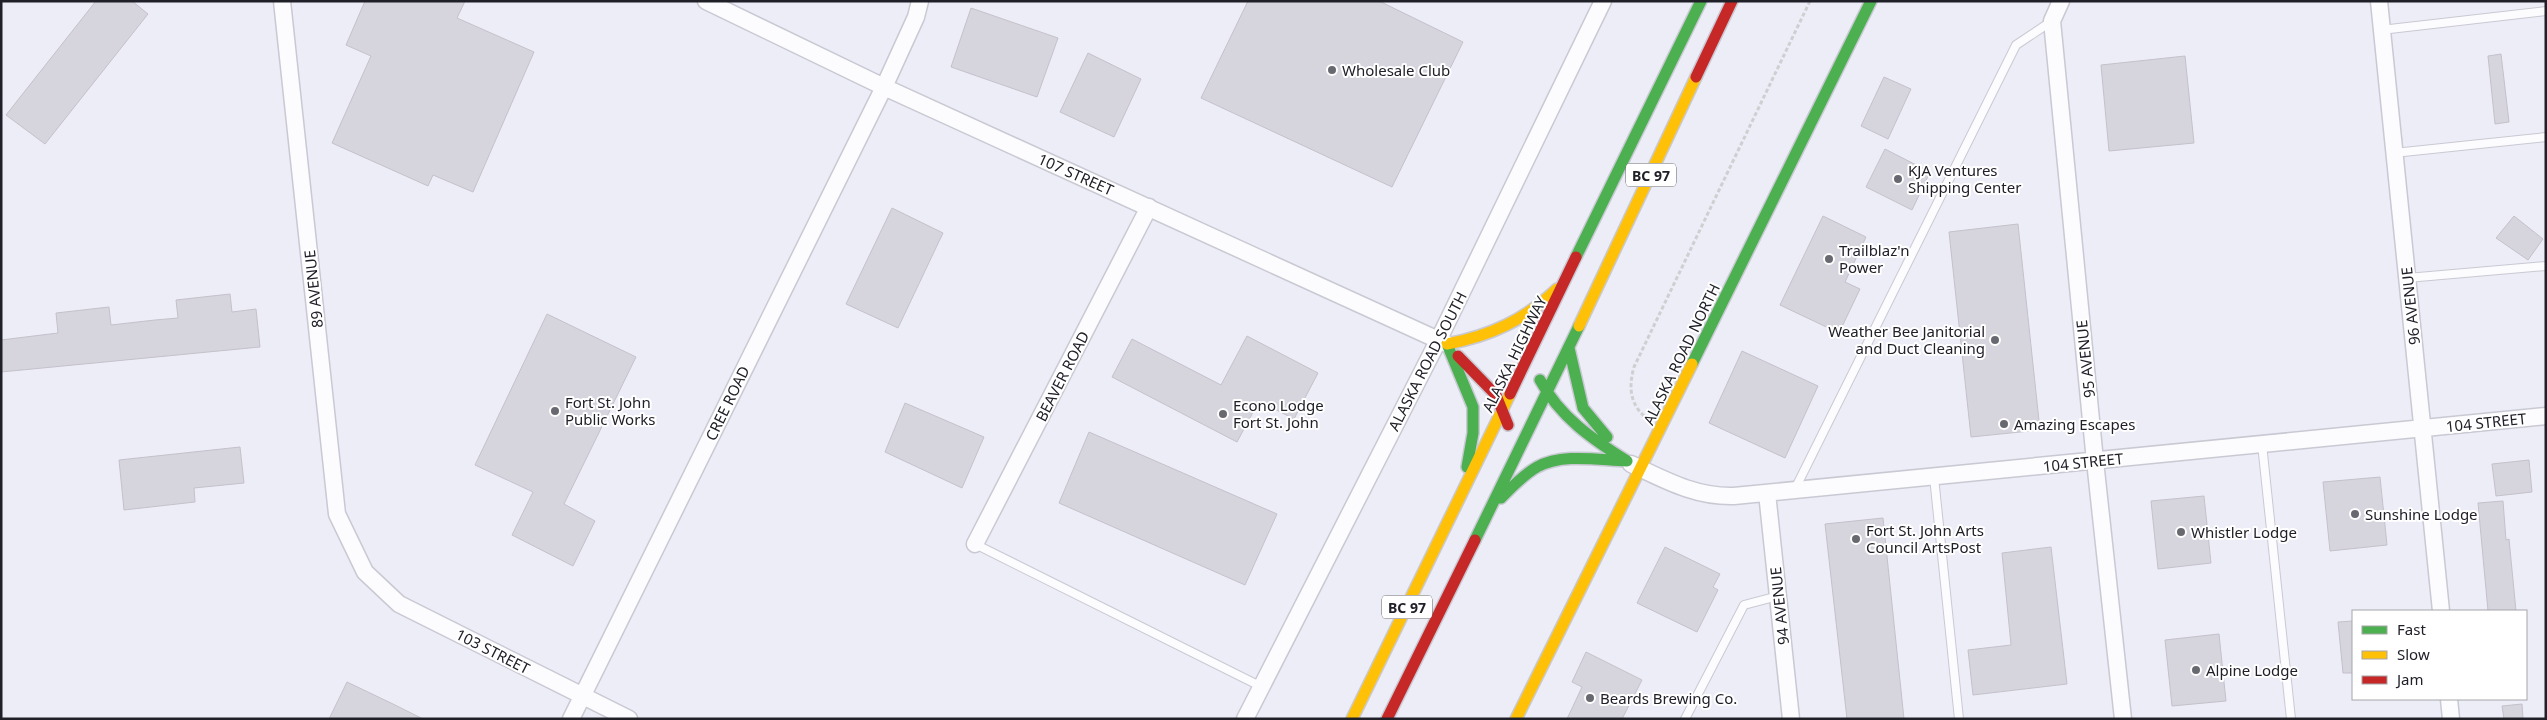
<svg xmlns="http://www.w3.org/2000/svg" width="2547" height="720" viewBox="0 0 2547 720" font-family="'Noto Sans',sans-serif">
<rect width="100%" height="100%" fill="#ededf8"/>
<path fill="#d6d4dd" stroke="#c4c1ca" d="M96 1H132L148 14 45 144 6 115Z
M365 1H465L457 18 534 52 473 192 433 175 428 186 332 143 371 56 346 45Z
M1248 1H1379L1463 42 1392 187 1201 98Z
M971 8 1058 38 1037 97 951 67Z
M1088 53 1141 79 1114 137 1060 112Z
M2501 54 2509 122 2495 124 2488 56Z
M2185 56 2194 143 2109 151 2101 65Z
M1884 77 1911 89 1888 139 1861 126Z
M1885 149 1930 172 1912 210 1866 187Z
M892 208 943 233 898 328 846 304Z
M1823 216 1866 237 1845 282 1860 289 1839 333 1780 305Z
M2514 216 2543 239 2528 260 2496 238Z
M2018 224 2040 430 1971 437 1949 232Z
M230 294 232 312 256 309 260 347 1 372V340L58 333 56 313 109 307 111 325 155 320 178 318 176 300Z
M547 314 636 357 564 504 595 521 573 566 512 535 533 492 475 465Z
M1247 336 1318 373 1294 419 1259 401 1237 442 1112 377 1132 339 1221 385Z
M1742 351 1818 386 1785 458 1709 423Z
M905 403 984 437 962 488 885 452Z
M1089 432 1277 514 1245 585 1059 503Z
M240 447 244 483 194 488 195 502 124 510 119 460Z
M2529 460 2532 492 2496 496 2492 464Z
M2380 477 2387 545 2330 551 2323 482Z
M2204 496 2211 563 2158 569 2151 501Z
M2503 501 2506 540 2509 539 2516 611H2488L2478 503Z
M1883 518 1904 719H1847L1825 524Z
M1665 547 1720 574 1713 587 1718 590 1697 632 1637 603Z
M2051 547 2067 684 1973 695 1968 650 2011 645 2002 553Z
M2353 621V673H2343L2338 622Z
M2219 634 2226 701 2172 706 2165 640Z
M1586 652 1642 680 1622 719H1567L1582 687 1572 682Z
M347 682 393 704 423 719H329Z
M2522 704 2523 719H2504L2502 706Z"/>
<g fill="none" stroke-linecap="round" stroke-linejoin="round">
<defs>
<path id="lane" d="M2381 30 2546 11
M2394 153 2546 137
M2407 278 2546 266
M2262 444 2291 719
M1934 477 1959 719
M1795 489 2016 45 2052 21
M975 544 1262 687
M1685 719 1744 605 1778 596"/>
<path id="street" d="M282 1 337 514 365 572 399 604 629 719
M706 1 884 87 1447 344
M2061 1 2052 21 2095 461 2123 719
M2379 1 2441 611
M1631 464C1665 480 1695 497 1734 496L2546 416
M1767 493 1791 719
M975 544 1149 207
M2449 699 2451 719
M571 719 884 87 916 17 920 1
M1245 719 1439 339 1603 1"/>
<path id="fast" d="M1576 257 1701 1
M1447 344 1473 407V433L1467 467
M1569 348 1583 408 1607 437
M1692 364 1871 1
M1540 380C1560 417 1592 439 1627 461
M1501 498C1512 487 1523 475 1537 467 1563 453 1598 460 1627 461
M1475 540 1579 326"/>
<path id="slow" d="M1579 326 1696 77
M1447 344C1490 336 1525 320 1557 289
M1352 719 1510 394
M1516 719 1692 364"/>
<path id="jam" d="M1696 77 1732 1
M1458 356 1496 395 1508 425
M1510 394 1576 257
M1387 719 1475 540"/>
</defs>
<use href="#lane" stroke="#c9c9d3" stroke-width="10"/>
<use href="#street" stroke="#c9c9d3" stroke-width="19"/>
<use href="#fast" stroke="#c9c9d3" stroke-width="14"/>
<use href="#slow" stroke="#c9c9d3" stroke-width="14"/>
<use href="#jam" stroke="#c9c9d3" stroke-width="14"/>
<path stroke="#cfcfd2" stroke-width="3" stroke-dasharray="4 2.5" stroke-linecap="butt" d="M1644 416C1629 402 1629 385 1634 367L1810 1"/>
<use href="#lane" stroke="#fcfcfe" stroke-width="8"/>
<use href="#street" stroke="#fcfcfe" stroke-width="16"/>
<use href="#fast" stroke="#4caf50" stroke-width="11"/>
<use href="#slow" stroke="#ffc107" stroke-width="11"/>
<use href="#jam" stroke="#c62828" stroke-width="11"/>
</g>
<g fill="#686871" stroke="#fff" stroke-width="2">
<circle cx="1332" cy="70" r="5"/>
<circle cx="1898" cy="179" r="5"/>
<circle cx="1829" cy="259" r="5"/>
<circle cx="1995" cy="340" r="5"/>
<circle cx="555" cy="411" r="5"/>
<circle cx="1223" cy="414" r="5"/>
<circle cx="2004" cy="424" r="5"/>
<circle cx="2355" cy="514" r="5"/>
<circle cx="2181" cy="532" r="5"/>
<circle cx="1856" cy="539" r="5"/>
<circle cx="2196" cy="670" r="5"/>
<circle cx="1590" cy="698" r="5"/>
</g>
<g text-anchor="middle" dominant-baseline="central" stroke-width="4" stroke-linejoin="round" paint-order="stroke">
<g fill="#fff" stroke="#636369" stroke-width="1">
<rect x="1626" y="163.5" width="50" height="23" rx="4"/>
<rect x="1382" y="595.5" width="50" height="23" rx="4"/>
</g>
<g font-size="14" font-weight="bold" fill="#202029">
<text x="1651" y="175">BC 97</text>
<text x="1407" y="607">BC 97</text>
</g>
<g font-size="15" fill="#202029" stroke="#fff" text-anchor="start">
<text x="1342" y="70">Wholesale Club</text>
<text x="1908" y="170">KJA Ventures<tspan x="1908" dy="17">Shipping Center</tspan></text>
<text x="1839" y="250">Trailblaz'n<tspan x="1839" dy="17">Power</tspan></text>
<text x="1985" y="331" text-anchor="end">Weather Bee Janitorial<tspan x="1985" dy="17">and Duct Cleaning</tspan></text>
<text x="565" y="402">Fort St. John<tspan x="565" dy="17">Public Works</tspan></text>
<text x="1233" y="405">Econo Lodge<tspan x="1233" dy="17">Fort St. John</tspan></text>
<text x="2014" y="424">Amazing Escapes</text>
<text x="2365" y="514">Sunshine Lodge</text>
<text x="1866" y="530">Fort St. John Arts<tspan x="1866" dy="17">Council ArtsPost</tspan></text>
<text x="2191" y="532">Whistler Lodge</text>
<text x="2206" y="670">Alpine Lodge</text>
<text x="1600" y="698">Beards Brewing Co.</text>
</g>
<g font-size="15" fill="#202029" stroke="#fff">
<text transform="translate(1076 174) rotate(24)">107 STREET</text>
<text transform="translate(313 289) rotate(-96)">89 AVENUE</text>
<text transform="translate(2410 306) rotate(-96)">96 AVENUE</text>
<text transform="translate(1514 354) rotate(-64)">ALASKA HIGHWAY</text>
<text transform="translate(1681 354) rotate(-64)">ALASKA ROAD NORTH</text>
<text transform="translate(2085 359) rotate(-96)">95 AVENUE</text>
<text transform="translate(1427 361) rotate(-63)">ALASKA ROAD SOUTH</text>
<text transform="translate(1062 376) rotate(-63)">BEAVER ROAD</text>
<text transform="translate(727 403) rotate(-64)">CREE ROAD</text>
<text transform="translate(2486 422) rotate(-6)">104 STREET</text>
<text transform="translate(2083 462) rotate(-6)">104 STREET</text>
<text transform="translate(1779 606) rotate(-96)">94 AVENUE</text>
<text transform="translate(493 651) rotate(27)">103 STREET</text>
</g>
</g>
<rect width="2547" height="720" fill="none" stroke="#202029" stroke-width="5"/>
<rect x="2352" y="610" width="175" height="90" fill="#ffffff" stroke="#a6a6a9"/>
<rect x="2362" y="626" width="25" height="8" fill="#4caf50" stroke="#a6a6a9"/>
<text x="2397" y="635" font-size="15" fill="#202029">Fast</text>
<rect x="2362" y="651" width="25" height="8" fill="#ffc107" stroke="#a6a6a9"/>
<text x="2397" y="660" font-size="15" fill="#202029">Slow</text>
<rect x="2362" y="676" width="25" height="8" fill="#c62828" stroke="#a6a6a9"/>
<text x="2397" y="685" font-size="15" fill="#202029">Jam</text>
</svg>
